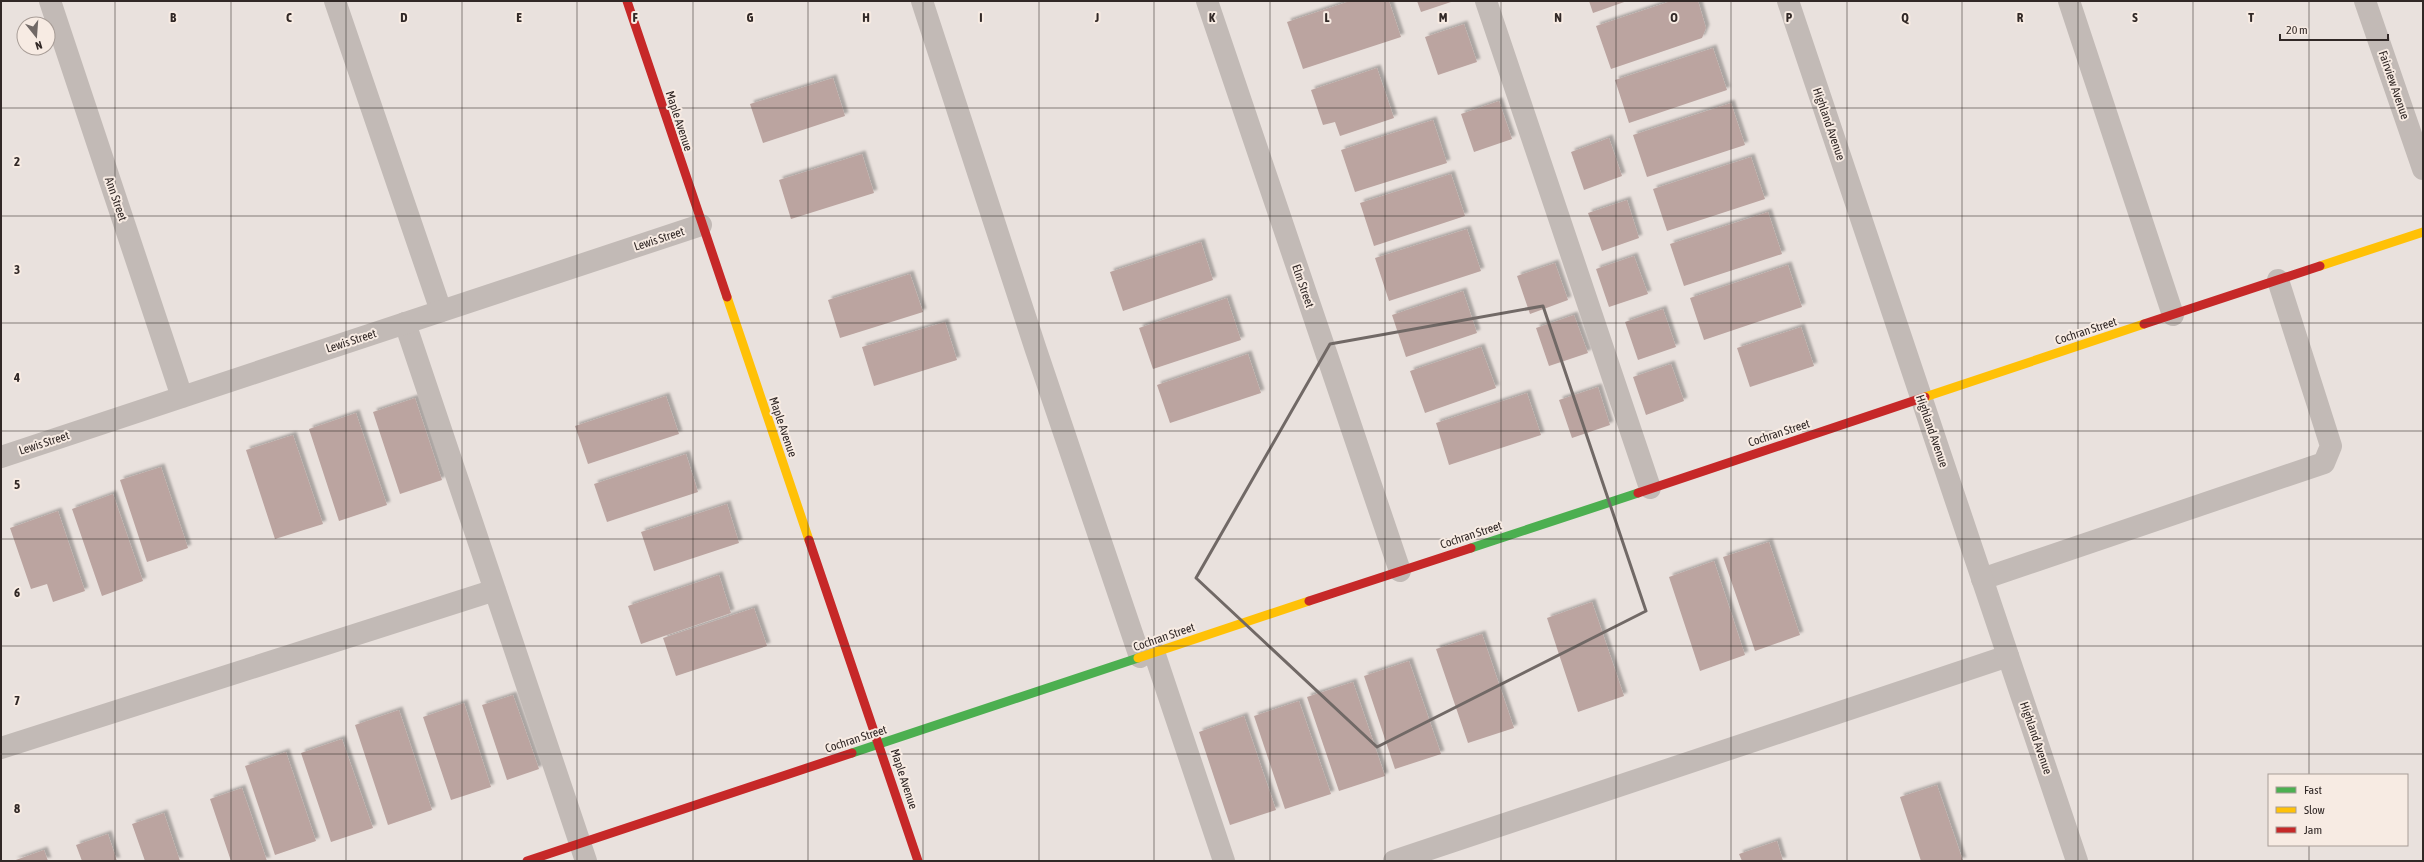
<svg xmlns="http://www.w3.org/2000/svg" width="2424" height="862" viewBox="0 0 2424 862" font-family="'Asap Condensed',sans-serif">
<defs>
<filter id="shadow"><feDropShadow dx="3.5" dy="-3.5" stdDeviation="1" flood-color="#0004"/></filter>
</defs>
<rect width="100%" height="100%" fill="#e9e1dd"/>
<path fill="#bba4a0" filter="url(#shadow)" d="M1350 1H1389L1401 37 1303 69 1287 22Z
M1417 1H1454L1421 12Z
M1589 1H1627L1593 13Z
M1671 1H1698L1706 28 1702 38 1611 69 1596 26Z
M1464 24 1477 62 1438 75 1425 37Z
M1713 48 1727 90 1629 123 1615 80Z
M1377 68 1394 118 1340 136 1335 122 1323 125 1311 90Z
M833 78 845 116 763 143 750 104Z
M1499 101 1512 139 1474 152 1461 114Z
M1731 103 1745 145 1647 177 1633 135Z
M1433 120 1447 163 1355 192 1341 150Z
M1609 138 1622 176 1584 190 1571 152Z
M862 154 874 193 791 219 779 180Z
M1751 157 1765 199 1667 231 1653 189Z
M1451 174 1465 216 1374 246 1360 203Z
M1627 200 1639 238 1602 251 1588 213Z
M1768 212 1782 254 1684 286 1670 244Z
M1467 229 1481 271 1389 301 1375 258Z
M1201 242 1213 280 1123 311 1110 272Z
M1634 256 1648 294 1609 307 1596 269Z
M1555 263 1568 300 1530 314 1517 276Z
M1788 265 1802 307 1704 340 1690 298Z
M910 274 923 312 840 338 828 300Z
M1463 291 1477 333 1406 357 1392 315Z
M1227 298 1241 340 1153 369 1139 328Z
M1663 309 1676 347 1638 360 1625 322Z
M1574 315 1588 353 1549 366 1536 328Z
M945 322 957 360 874 386 862 347Z
M1801 327 1814 366 1750 387 1737 348Z
M1481 347 1496 388 1425 413 1410 371Z
M1248 354 1261 393 1170 423 1157 385Z
M1671 364 1684 401 1646 415 1633 377Z
M1598 387 1610 425 1572 438 1559 400Z
M1527 393 1541 435 1449 465 1436 423Z
M666 396 679 434 588 464 575 426Z
M415 398 442 480 400 494 373 412Z
M356 413 387 505 339 521 309 429Z
M293 435 323 524 275 539 246 450Z
M686 454 698 492 607 522 594 484Z
M161 467 188 548 147 562 120 480Z
M113 494 143 581 102 596 72 509Z
M727 504 739 543 654 571 641 532Z
M58 511 85 591 53 602 47 584 31 589 10 528Z
M1769 542 1800 635 1755 651 1723 557Z
M1714 561 1745 655 1700 671 1669 577Z
M719 575 731 613 641 644 628 606Z
M1592 602 1624 696 1578 712 1547 618Z
M754 608 767 646 676 676 663 638Z
M1482 634 1514 728 1468 743 1436 649Z
M1409 661 1441 754 1395 769 1364 676Z
M1353 682 1385 776 1339 791 1307 697Z
M513 695 539 769 507 780 482 705Z
M1299 701 1331 794 1285 809 1254 716Z
M464 703 491 787 451 800 423 717Z
M399 710 432 810 388 825 355 725Z
M1244 716 1276 810 1230 825 1199 732Z
M342 739 373 828 331 842 301 753Z
M286 752 316 841 275 855 245 766Z
M1937 785 1963 861H1921L1900 797Z
M242 788 267 861H231L210 799Z
M164 813 180 861H145L132 824Z
M108 834 117 861H82L76 845Z
M1777 841 1783 861H1742L1739 854Z
M44 850 48 861H13Z"/>
<g fill="none" stroke-linecap="round" stroke-linejoin="round">
<path stroke="#c2bab6" stroke-width="22" d="M335 1 441 311
M922 1 1036 350 1140 657
M1486 1 1650 488
M2069 1 2173 315
M405 323 586 861
M1982 579 2324 463 2331 446 2278 280
M1154 652 1224 861
M1 748 495 590
M1394 861 2008 656"/>
<path stroke="#c2bab6" stroke-width="22" d="M50 1 182 397
M1207 1 1400 571
M1788 1 2077 861
M2365 1 2423 169
M1 457 701 225"/>
<path stroke="#4caf50" stroke-width="9" d="M1471 548 1638 493
M852 753 1138 658"/>
<path stroke="#ffc107" stroke-width="9" d="M2320 266 2423 232
M727 297 809 540
M1925 397 2144 324
M1138 658 1309 601"/>
<path stroke="#c62828" stroke-width="9" d="M627 1 727 297
M2144 324 2320 266
M1638 493 1925 397
M809 540 918 861
M1309 601 1471 548
M527 861 852 753"/>
</g>
<path fill="none" stroke="#716966" stroke-width="3" stroke-linejoin="round" d="M1543 306 1646 611 1377 747 1196 578 1330 344Z"/>
<path fill="none" stroke="#312826" stroke-width="1" stroke-opacity="0.55" d="M115 1V861M231 1V861M346 1V861M462 1V861M577 1V861M693 1V861M808 1V861M923 1V861M1039 1V861M1154 1V861M1270 1V861M1385 1V861M1501 1V861M1616 1V861M1731 1V861M1847 1V861M1962 1V861M2078 1V861M2193 1V861M2309 1V775M1 108H2423M1 216H2423M1 323H2423M1 431H2423M1 539H2423M1 646H2423M1 754H2423M2309 845V861"/>
<g text-anchor="middle" dominant-baseline="central" stroke-width="4" stroke-linejoin="round" paint-order="stroke">
<g font-size="12" fill="#312826" stroke="#f7ebe3">
<text transform="translate(2394 85) rotate(71)">Fairview Avenue</text>
<text transform="translate(679 121) rotate(72)">Maple Avenue</text>
<text transform="translate(1829 124) rotate(71)">Highland Avenue</text>
<text transform="translate(116 199) rotate(71)">Ann Street</text>
<text transform="translate(659 239) rotate(-18)">Lewis Street</text>
<text transform="translate(1303 286) rotate(71)">Elm Street</text>
<text transform="translate(2086 331) rotate(-18)">Cochran Street</text>
<text transform="translate(351 341) rotate(-18)">Lewis Street</text>
<text transform="translate(783 427) rotate(71)">Maple Avenue</text>
<text transform="translate(1932 431) rotate(71)">Highland Avenue</text>
<text transform="translate(1779 433) rotate(-18)">Cochran Street</text>
<text transform="translate(44 443) rotate(-18)">Lewis Street</text>
<text transform="translate(1471 535) rotate(-18)">Cochran Street</text>
<text transform="translate(1164 637) rotate(-19)">Cochran Street</text>
<text transform="translate(2036 738) rotate(71)">Highland Avenue</text>
<text transform="translate(856 739) rotate(-18)">Cochran Street</text>
<text transform="translate(904 779) rotate(72)">Maple Avenue</text>
</g>
</g>
<g font-size="13" text-anchor="middle" font-weight="bold" fill="#312826" stroke="#f7ebe3" stroke-width="4" stroke-linejoin="round" paint-order="stroke">
<text x="173" y="22">B</text>
<text x="289" y="22">C</text>
<text x="404" y="22">D</text>
<text x="519" y="22">E</text>
<text x="635" y="22">F</text>
<text x="750" y="22">G</text>
<text x="866" y="22">H</text>
<text x="981" y="22">I</text>
<text x="1097" y="22">J</text>
<text x="1212" y="22">K</text>
<text x="1327" y="22">L</text>
<text x="1443" y="22">M</text>
<text x="1558" y="22">N</text>
<text x="1674" y="22">O</text>
<text x="1789" y="22">P</text>
<text x="1905" y="22">Q</text>
<text x="2020" y="22">R</text>
<text x="2135" y="22">S</text>
<text x="2251" y="22">T</text>
<text x="17" y="166">2</text>
<text x="17" y="274">3</text>
<text x="17" y="382">4</text>
<text x="17" y="489">5</text>
<text x="17" y="597">6</text>
<text x="17" y="705">7</text>
<text x="17" y="813">8</text>
</g>
<rect width="2424" height="862" fill="none" stroke="#312826" stroke-width="4"/>
<rect x="2268" y="774" width="140" height="72" fill="#f7ebe3" stroke="#a89d97"/>
<rect x="2276" y="787" width="20" height="6" fill="#4caf50" stroke="#a89d97"/>
<text x="2304" y="794" font-size="12" fill="#312826">Fast</text>
<rect x="2276" y="807" width="20" height="6" fill="#ffc107" stroke="#a89d97"/>
<text x="2304" y="814" font-size="12" fill="#312826">Slow</text>
<rect x="2276" y="827" width="20" height="6" fill="#c62828" stroke="#a89d97"/>
<text x="2304" y="834" font-size="12" fill="#312826">Jam</text>
<g transform="translate(36 36) rotate(163)"><circle r="19" fill="#f7ebe3" stroke="#a89d97"/>
<path d="M0-3L7 15L0 10L-7 15Z" fill="#716966"/>
<text y="-6" font-size="11" font-weight="bold" text-anchor="middle" fill="#312826">N</text>
</g>
<path d="M2280 34v6h108v-6" fill="none" stroke="#312826" stroke-width="2"/>
<text x="2286" y="34" font-size="12" fill="#312826" stroke="#f7ebe3" stroke-width="3" paint-order="stroke">20 m</text>
</svg>
